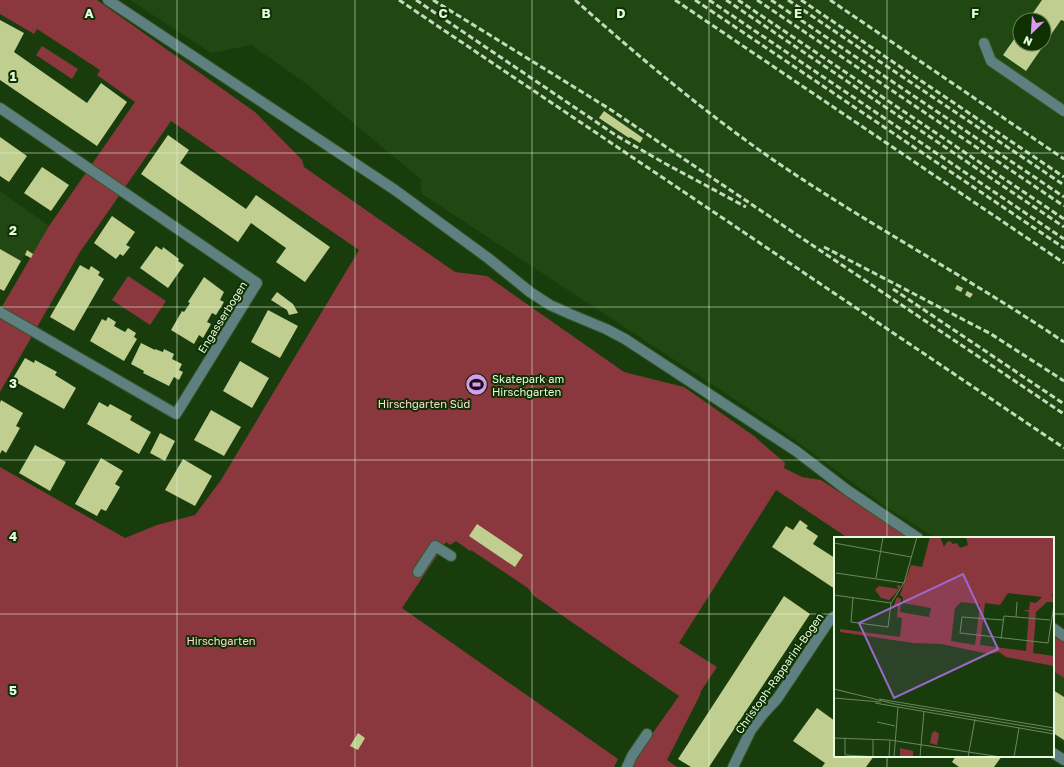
<svg xmlns="http://www.w3.org/2000/svg" width="1064" height="767" viewBox="0 0 1064 767" font-family="'Golos Text',sans-serif">
<rect width="100%" height="100%" fill="#193c0d"/>
<path fill="#214812" fill-rule="evenodd" d="M130 0H1064V618L1053 613V538H936L889 509 781 430 422 194 420 183 422 180 304 82 251 45 211 53ZM1020 20H1044V44H1020Z
M0 191 49 226 31 258 25 255 4 291 0 288Z
M1053 671 1064 678V743L1053 736Z"/>
<path fill="#8a383e" d="M0 0H97L255 112 302 160 304 167 455 272 487 276 624 372 684 387 754 436 785 463 784 468 802 477 821 480 910 538H848L776 490 679 643 717 667 701 691 700 695 667 760 677 767H631L635 758 679 696 534 596 528 588 471 550 470 551 456 541 450 545 446 542 402 608 618 759 614 767H0V467L125 538 157 525 195 515 221 480 359 250 171 121 80 252 0 392V310L49 226 135 102 97 75 100 70 37 29 34 34 0 14Z
M42 46 78 69 72 79 36 55Z
M128 276 166 301 150 325 112 300Z
M1053 633 1064 640V678L1053 671Z"/>
<path fill="#c0ce90" d="M1042 0H1064V21L1061 20 1026 71 1003 55 1020 31V44H1044V20H1028Z
M0 20 24 33 14 52 87 103 101 83 127 102 97 146 0 80Z
M604 111 643 138 640 143 630 137 629 138 599 118Z
M168 135 189 150 180 163 246 209 256 195 330 247 305 282 276 262 286 248 251 223 238 242 141 174Z
M0 137 27 156 9 182 0 176Z
M42 167 69 185 51 211 24 193Z
M112 216 135 232 126 245 130 247 123 256 120 254 116 259 94 243Z
M156 246 162 250 163 247 179 259 178 261 184 265 168 288 140 268Z
M0 249 21 261 4 291 0 289Z
M27 250 33 254 31 258 25 255Z
M80 265 89 270 91 266 100 272 98 275 104 279 74 331 50 317Z
M204 277 224 292 220 300 224 302 216 315 212 313 207 322 211 324 203 338 199 335 194 344 171 330 182 311 184 312 190 303 188 302Z
M957 285 963 288 961 292 955 289Z
M967 291 973 294 970 298 965 295Z
M277 292 293 304 298 313 289 315 287 310 271 300Z
M268 310 298 326 280 358 251 342Z
M108 317 116 322 114 326 125 332 128 328 136 333 134 337 137 339 124 361 90 341 102 319 106 321Z
M141 343 155 350V349L163 352 164 349 174 354 172 359 182 364 179 370 183 372 179 380 174 377 169 386 143 373 144 371 131 364Z
M25 358 34 363 35 360 57 372 55 375 76 388 64 409 12 380Z
M240 361 269 378 252 408 223 391Z
M1 400 23 413 16 426 20 428 6 453 2 450 0 454V403Z
M99 402 108 407 110 404 132 416 130 420 151 432 139 454 87 424Z
M211 410 241 427 224 456 194 440Z
M160 433 175 441 165 461 150 453Z
M35 445 66 462 50 491 19 473Z
M101 458 123 471 115 484 120 487 106 511 101 509 97 516 75 504Z
M183 459 212 476 195 506 165 490Z
M800 520 808 526 806 528 818 536 813 544 835 558V589L772 547 786 526 793 530Z
M477 524 523 555 515 567 469 536Z
M784 596 810 614 709 767H691L678 759Z
M1053 690 1064 697V740L1053 733Z
M817 708 835 721V756H874L866 767H822L825 763 793 741Z
M358 733 365 738 358 750 350 746Z
M956 756H1002L994 767H959L952 762Z"/>
<g fill="none" stroke-linecap="round" stroke-linejoin="round">
<defs>
<path id="minor" d="M108 0 395 190 488 258 530 292 550 305 570 314 606 329 625 339 796 451 847 490 918 538
M984 43 991 61 1064 111
M0 108 257 283 176 414 0 312
M418 572 435 546 451 556
M1053 628 1064 636
M1053 753 1064 760
M627 767 632 756 647 734
M733 767 751 730 764 713 777 699 829 621 835 616"/>
</defs>
<use href="#minor" stroke="#36572b" stroke-width="12"/>
<use href="#minor" stroke="#5f8081" stroke-width="10"/>
<path stroke="#c3dabc" stroke-width="3" stroke-dasharray="6 3" stroke-linecap="butt" d="M399 0 1064 448
M416 0 617 136 666 164 746 207
M433 0 608 108 1064 414
M575 0C638 56 703 111 772 159 867 224 969 278 1064 342
M675 0 1064 263
M695 0 1064 248
M709 0 1064 239
M726 0 1064 227
M738 0 1064 219
M757 0 1064 206
M771 0 1064 197
M788 0 1064 185
M801 0 1064 177
M830 0 1064 159
M824 247 991 334 1064 381
M893 289 1064 404"/>
</g>
<path fill="none" stroke="#e6fbe0" stroke-width="1" stroke-opacity="0.55" d="M177 0V767M355 0V767M532 0V767M709 0V767M887 0V538M0 153H1064M0 307H1064M0 460H1064M0 614H835M1053 614H1064M887 756V767"/>
<defs>
<symbol id="stadium-disc" viewBox="-11 -11 22 22"><circle r="9.5" fill="#de98f2" stroke="#0f3102"/><path d="M0-5a6.5 5 0 1 0 0 10a6.5 5 0 1 0 0-10ZM-3.5-1.8h7v3.6h-7Z" fill="#111"/></symbol>
</defs>
<g fill-rule="evenodd">
<use href="#stadium-disc" x="464" y="372" width="25" height="25"/>
</g>
<g text-anchor="middle" dominant-baseline="central" stroke-width="4" stroke-linejoin="round" paint-order="stroke">
<g font-size="11" fill="#e6fbe0" stroke="#0f3102">
<text transform="translate(222 317) rotate(-58)">Engasserbogen</text>
<text transform="translate(779 673) rotate(-55)">Christoph-Rapparini-Bogen</text>
</g>
<g font-size="11" fill="#e6fbe0" stroke="#0f3102" text-anchor="start">
<text x="492" y="378">Skatepark am<tspan x="492" dy="13">Hirschgarten</tspan></text>
</g>
<g font-size="11" fill="#fedad9" stroke="#0f3102">
<text x="424" y="403">Hirschgarten Süd</text>
<text x="221" y="640">Hirschgarten</text>
</g>
</g>
<g transform="translate(834 537)">
<rect width="220" height="220" fill="#193c0d"/>
<path d="M96 0H106L110 10 113 5 116 4 119 7 123 6 126 11 134 8 132 0H220V56L218 57 220 65H213L202 75 199 116 220 119V129L172 120 165 115 155 117 107 107 79 106 6 95V92L66 100 68 81 63 80 64 69 60 68 63 60 67 62 66 75 95 80 97 71 69 66V60L66 58 77 28 88 30ZM174 56 208 60 202 66 196 65 195 73H189L195 75 192 114 146 108 151 66 166 68ZM127 65 146 67 141 108 117 104 121 71ZM63 48 67 49 62 56 55 63 47 61 41 53 45 49 64 52ZM101 194 105 197 103 208 96 206 98 196ZM66 211 79 214V220H66Z" fill="#8a383e" fill-rule="evenodd"/>
<path fill="none" stroke="#6b8861" stroke-width="1" d="M0 6 77 20M2 36 70 46M42 41 49 0M0 58 57 66M19 60 17 85 54 90 57 66M57 66 70 46 83 0M182 80 183 65M169 83 128 80 126 96 214 106 220 68M167 102 170 79 216 83M0 152 61 167 220 194M0 161 47 165M45 162 220 191M41 166 220 197M43 185 61 189M0 201 56 203 167 220M39 202V219M11 218 46 220M11 218V201M55 220 56 203M60 220 64 170M86 220 90 174M134 220 141 182M180 220 185 191"/>
<path fill="#9b6ac9" fill-opacity="0.15" stroke="#9b6ac9" stroke-width="2" d="M129 37 164 112 60 161 25 86Z"/>
<rect width="220" height="220" fill="none" stroke="#e6fbe0" stroke-width="2"/>
</g>
<g font-size="13" text-anchor="middle" font-weight="bold" fill="#e6fbe0" stroke="#0f3102" stroke-width="4" stroke-linejoin="round" paint-order="stroke">
<text x="89" y="18">A</text>
<text x="266" y="18">B</text>
<text x="443" y="18">C</text>
<text x="621" y="18">D</text>
<text x="798" y="18">E</text>
<text x="975" y="18">F</text>
<text x="13" y="81">1</text>
<text x="13" y="235">2</text>
<text x="13" y="388">3</text>
<text x="13" y="541">4</text>
<text x="13" y="695">5</text>
</g>
<g transform="translate(1032 32) rotate(205)"><circle r="19" fill="#0f3102" stroke="#65825b"/>
<path d="M0-3L7 15L0 10L-7 15Z" fill="#de98f2"/>
<text y="-6" font-size="11" font-weight="bold" text-anchor="middle" fill="#e6fbe0">N</text>
</g>
</svg>
